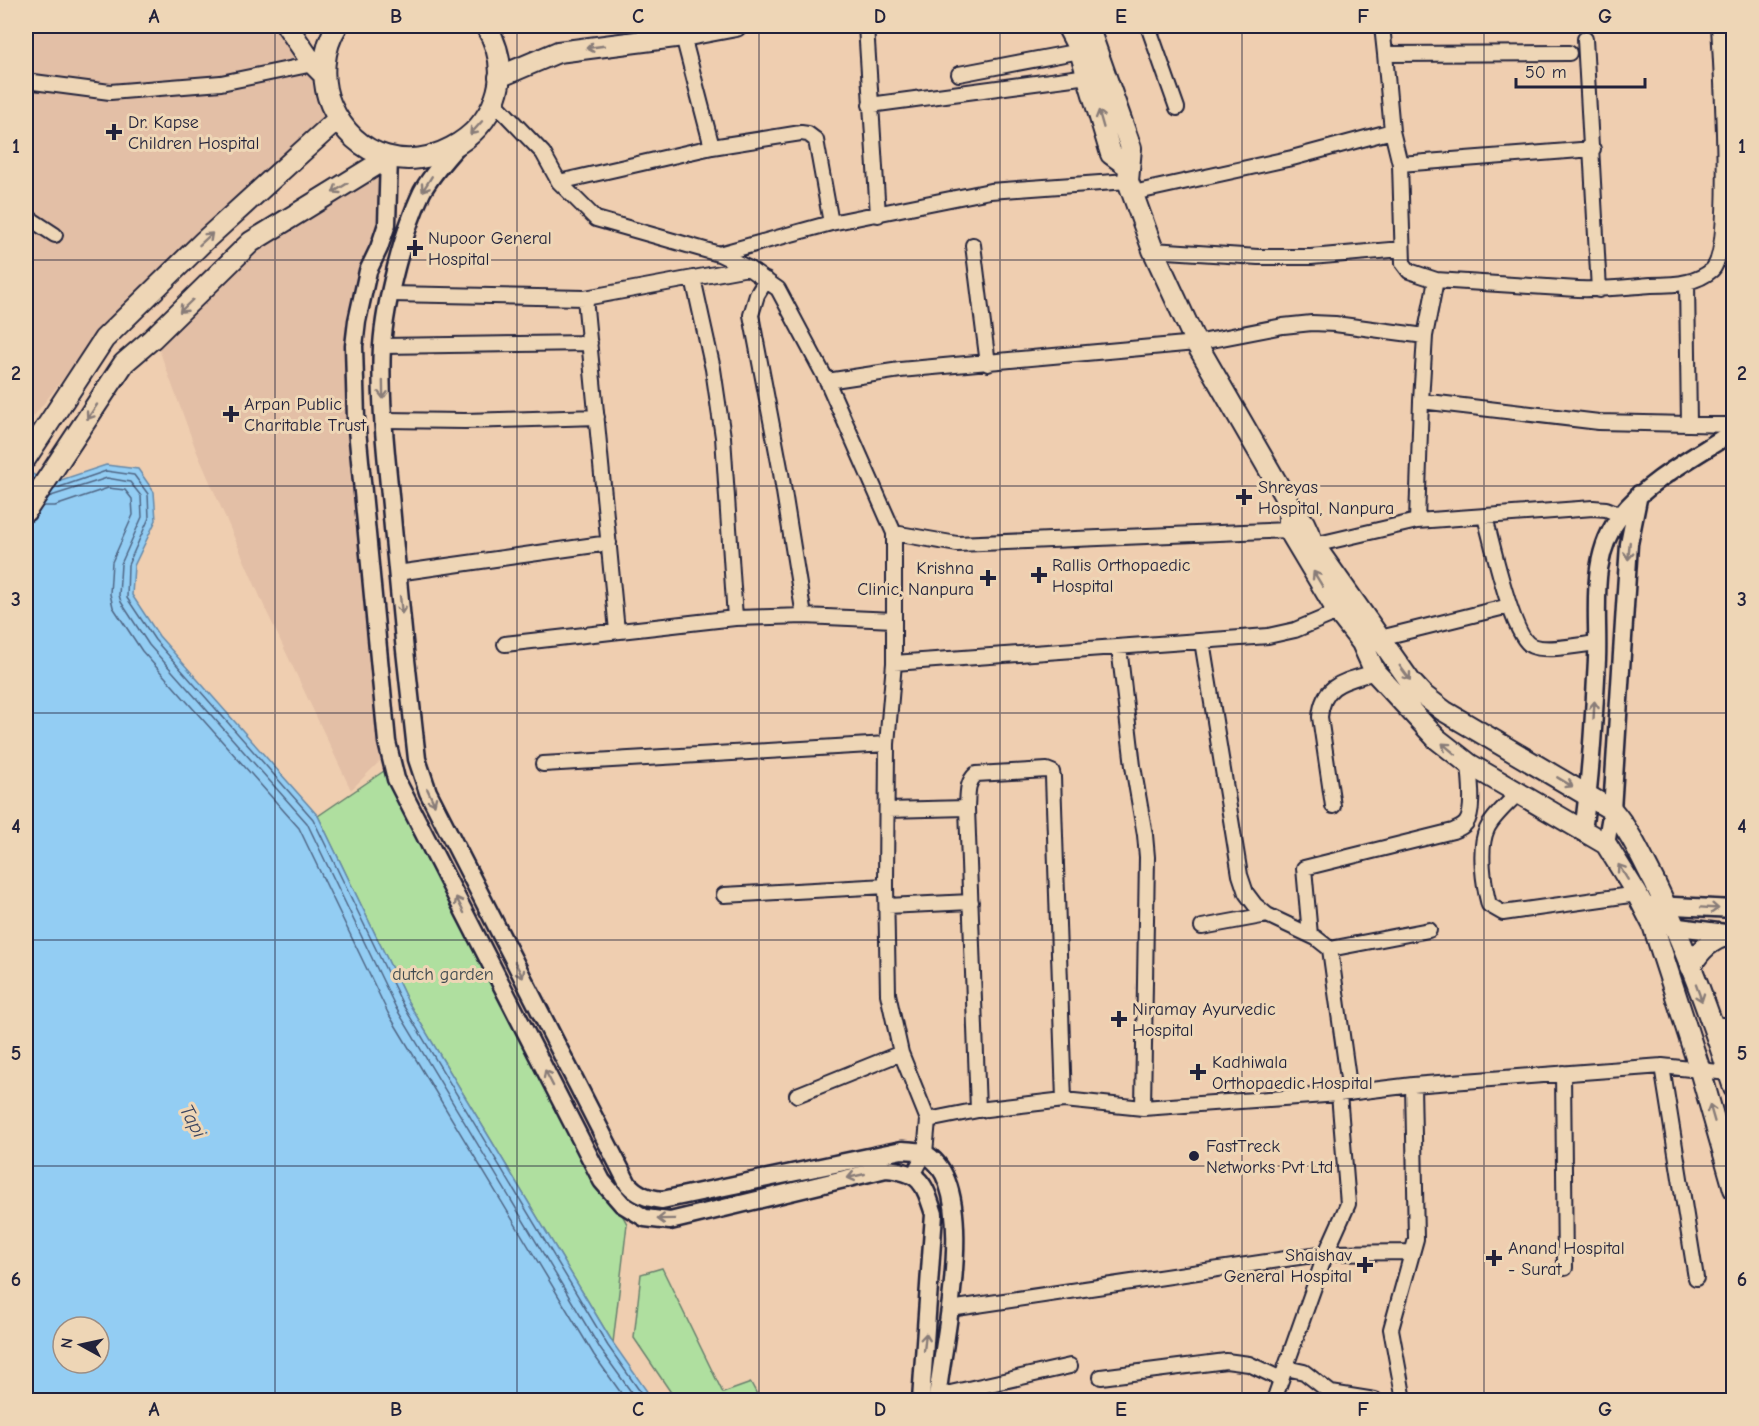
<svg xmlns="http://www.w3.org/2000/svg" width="1759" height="1426" viewBox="0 0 1759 1426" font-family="'Comic Neue',sans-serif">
<rect width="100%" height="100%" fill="#efceb0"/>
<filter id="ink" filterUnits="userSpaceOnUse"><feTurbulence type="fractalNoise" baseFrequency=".0167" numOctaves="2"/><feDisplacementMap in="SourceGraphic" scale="12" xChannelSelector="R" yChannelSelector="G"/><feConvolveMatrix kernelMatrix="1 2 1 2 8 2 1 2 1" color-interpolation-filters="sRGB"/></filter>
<g filter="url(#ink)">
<path fill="#e3bfa6" d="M26 26H279L313 73 328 117 98 334 26 426Z
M380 171 378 222 360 269 346 347 348 412 382 759 351 790 265 608 196 450 156 341 255 246Z"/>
<path fill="#afdf9f" stroke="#68806d" stroke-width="1.5" d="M384 771 627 1224 613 1343 408 1002 318 816Z
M662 1268 723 1393 751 1383 760 1400H676L634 1338 641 1274Z"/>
<path fill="#93cdf3" stroke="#6689a9" stroke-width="1.5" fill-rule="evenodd" d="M106 465 138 469 154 492 156 520 134 566 132 595 159 636 318 816 408 1002 613 1343 653 1400H26V470L49 484ZM63 1327H99V1363H63Z"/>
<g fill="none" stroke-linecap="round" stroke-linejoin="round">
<path stroke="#4f6685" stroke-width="1.5" d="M54 489 106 471 134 475 148 494 149 518 128 565 127 598 155 640 313 819 403 1005 608 1346 646 1400
M48 497 107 478 130 482 141 496 142 517 121 564 119 595 121 602 149 645 307 823 396 1008 601 1350 637 1400
M43 506H55L108 488 125 490 132 499 133 515 112 562 110 594 113 607 142 651 299 828 388 1013 594 1355 626 1400"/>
<defs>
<path id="minor" d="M866 26 878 215
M1148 26 1177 108
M1382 26 1385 54 1569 53
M683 36 712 147
M1585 39 1599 290
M1385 54 1392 131 1400 164 1403 263 1409 271 1436 280 1578 289C1602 290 1626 287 1651 285 1663 285 1676 285 1687 282 1696 280 1705 276 1712 270 1734 249 1721 65 1719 26
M959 74 1080 51
M26 81 110 92 221 83 313 64
M494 102 543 153 559 182 596 219 719 254 748 268 778 289 827 381 894 533V663L887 744 886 886 888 994 901 1053 928 1120 925 1153 913 1175
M870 105 1088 76
M1400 164 1593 149
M559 182 712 147 801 133 808 134 816 140 831 223
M1133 193 1292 158 1392 131
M26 216 55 235
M973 245 988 364
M1153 250 1258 257H1311L1402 249
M719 254 831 223 990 191 1128 181
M693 278 713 369 723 437 735 618
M766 280 757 295 751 315 781 473 804 616
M1687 283 1689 424
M390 294 585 298 748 268
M585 298 617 631
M382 346 590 343
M827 381 900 370 1196 343 1283 326 1312 323 1335 324 1425 336
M1421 401 1599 422 1734 425
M384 420 465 421 597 417
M1485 517C1492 541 1512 638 1532 646 1547 652 1580 645 1597 643
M1417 521 1421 401 1425 336 1436 280
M894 533 957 544 1289 530 1314 545 1417 521 1593 508 1606 509 1629 518
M397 573 609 543
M1372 640 1509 606
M1202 641 1240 875 1246 893 1255 905 1267 915 1316 938 1330 949 1429 930
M505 644 735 618 804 616 894 620
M1119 647 1133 766 1145 835 1147 857 1143 1108
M894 663 1268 636 1295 630 1338 612
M543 764 887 744
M1518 793C1508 804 1493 816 1487 829 1478 848 1484 886 1489 905L1503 913 1637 894
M1333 806 1320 717C1323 682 1347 681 1375 672
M887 810 967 808
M724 895 886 886
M887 906 971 902
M1202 927 1267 915
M1310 935 1304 868 1453 831C1458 829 1463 827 1466 823 1475 811 1470 779 1469 764
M1330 949 1350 1093
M1710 1024 1734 1026
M1662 1066 1696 1278
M1563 1073 1565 1268
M797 1095 901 1053
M978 1110 967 808C968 795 966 783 976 774L1047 770 1052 772 1053 777 1064 1100
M928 1120 978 1110 1064 1100 1143 1108 1339 1094 1413 1085 1662 1066 1728 1073
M950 1309 1326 1253 1412 1252
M1286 1368 1304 1372 1331 1393 1375 1400
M1101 1377 1226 1361 1249 1364 1281 1379
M937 1396 1070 1366
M1274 1400 1326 1253 1348 1204 1339 1094
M1404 1400 1391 1329 1416 1239 1413 1085"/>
<path id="tertiary" d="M458 145C445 160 431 175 422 192 403 232 385 302 382 346 379 406 388 468 393 528 400 605 408 682 417 759L428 792 628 1184C638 1195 647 1198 662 1200L902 1150C909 1151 918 1150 924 1153 983 1184 941 1347 937 1400
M389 157 387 224 379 248 368 271 357 321 354 346 356 419 387 742 396 779 602 1181 622 1204 645 1218 670 1221 886 1169C921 1172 924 1183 934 1214L921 1400
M1583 831C1591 775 1594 717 1597 659 1599 610 1588 557 1621 515 1647 481 1698 455 1734 431
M1606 844 1612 810 1629 544 1639 494
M1654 905 1734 909
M1663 925 1733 934"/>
<path id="secondary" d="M287 26 313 64 324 75
M337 26C323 48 320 80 331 105 384 221 548 129 486 26
M1067 26 1080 51 1111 154 1129 167
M1088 26 1131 148 1128 181 1153 250 1196 343 1289 504 1304 523 1314 545 1410 681 1423 695 1444 711 1612 810C1630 831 1641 856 1654 881 1686 947 1711 1018 1734 1088
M499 77 558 52 683 36 736 26
M26 458 104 339 204 241 338 119
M1289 504V530L1338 612 1362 643 1375 672 1437 739 1469 764 1606 844 1637 894 1653 925 1700 1070 1734 1189
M26 511 124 363 152 339 251 242 389 157
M1690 967C1701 949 1711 939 1732 934"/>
</defs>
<use href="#minor" stroke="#22223b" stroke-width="18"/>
<use href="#tertiary" stroke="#22223b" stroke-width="21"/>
<use href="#secondary" stroke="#22223b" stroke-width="24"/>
<use href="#minor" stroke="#eed6b6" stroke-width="14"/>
<use href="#tertiary" stroke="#eed6b6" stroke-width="16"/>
<use href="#secondary" stroke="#eed6b6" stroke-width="20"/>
</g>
<defs><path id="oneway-shaft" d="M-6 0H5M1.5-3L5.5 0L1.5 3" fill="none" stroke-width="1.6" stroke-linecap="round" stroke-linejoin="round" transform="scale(1.5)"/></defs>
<g stroke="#887c78">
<use href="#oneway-shaft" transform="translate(595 47) rotate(172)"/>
<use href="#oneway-shaft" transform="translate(1101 119) rotate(-106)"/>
<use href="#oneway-shaft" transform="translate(476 128) rotate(132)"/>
<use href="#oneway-shaft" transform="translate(427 184) rotate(122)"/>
<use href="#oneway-shaft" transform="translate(340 188) rotate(148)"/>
<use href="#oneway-shaft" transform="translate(206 239) rotate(-43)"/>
<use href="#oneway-shaft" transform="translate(186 306) rotate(136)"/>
<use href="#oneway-shaft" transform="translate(383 390) rotate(89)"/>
<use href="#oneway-shaft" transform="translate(92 412) rotate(124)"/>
<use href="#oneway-shaft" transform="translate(1629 551) rotate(95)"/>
<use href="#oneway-shaft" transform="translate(1318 579) rotate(-121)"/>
<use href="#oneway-shaft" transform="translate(401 605) rotate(84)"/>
<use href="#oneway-shaft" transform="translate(1405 673) rotate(54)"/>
<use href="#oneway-shaft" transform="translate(1594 710) rotate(-87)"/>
<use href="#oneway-shaft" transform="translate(1449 749) rotate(-140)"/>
<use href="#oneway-shaft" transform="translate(1565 782) rotate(31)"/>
<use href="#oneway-shaft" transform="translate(431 797) rotate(65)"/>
<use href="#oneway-shaft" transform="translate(1623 872) rotate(-122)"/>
<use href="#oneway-shaft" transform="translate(460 905) rotate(-117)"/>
<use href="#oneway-shaft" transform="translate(1710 908) rotate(4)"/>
<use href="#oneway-shaft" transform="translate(519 970) rotate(63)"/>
<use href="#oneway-shaft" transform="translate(1699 993) rotate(70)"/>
<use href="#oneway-shaft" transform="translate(549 1078) rotate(-117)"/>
<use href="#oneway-shaft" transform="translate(1712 1113) rotate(-106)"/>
<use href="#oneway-shaft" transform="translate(856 1176) rotate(167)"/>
<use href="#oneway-shaft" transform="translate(666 1219) rotate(179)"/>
<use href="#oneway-shaft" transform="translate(925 1342) rotate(-84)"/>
</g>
</g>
<path fill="none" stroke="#22223b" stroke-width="1.5" stroke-opacity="0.55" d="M275 26V1400M517 26V1400M759 26V1400M1000 26V1400M1242 26V1400M1484 26V1400M26 260H1734M26 486H1734M26 713H1734M26 940H1734M26 1166H1734"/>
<g fill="#22223b" stroke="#eed6b6" stroke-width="2">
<path d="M111 123h6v6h6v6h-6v6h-6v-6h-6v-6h6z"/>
<path d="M412 239h6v6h6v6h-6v6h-6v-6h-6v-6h6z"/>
<path d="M228 405h6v6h6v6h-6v6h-6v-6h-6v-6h6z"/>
<path d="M1241 488h6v6h6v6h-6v6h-6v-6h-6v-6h6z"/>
<path d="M1036 566h6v6h6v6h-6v6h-6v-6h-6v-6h6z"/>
<path d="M985 569h6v6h6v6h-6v6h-6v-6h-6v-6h6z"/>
<path d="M1116 1010h6v6h6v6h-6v6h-6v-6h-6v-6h6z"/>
<path d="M1195 1063h6v6h6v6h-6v6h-6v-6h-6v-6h6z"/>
<circle cx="1194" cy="1156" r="6"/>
<path d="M1491 1249h6v6h6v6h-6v6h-6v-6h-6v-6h6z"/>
<path d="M1362 1256h6v6h6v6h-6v6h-6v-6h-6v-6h6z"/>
</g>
<g text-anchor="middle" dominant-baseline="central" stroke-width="6" stroke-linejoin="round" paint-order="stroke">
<g font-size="18" fill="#22223b" stroke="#eed6b6" text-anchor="start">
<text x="128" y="122">Dr. Kapse<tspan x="128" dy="21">Children Hospital</tspan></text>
<text x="428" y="238">Nupoor General<tspan x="428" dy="21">Hospital</tspan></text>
<text x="244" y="404">Arpan Public<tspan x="244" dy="21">Charitable Trust</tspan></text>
<text x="1258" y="487">Shreyas<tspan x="1258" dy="21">Hospital, Nanpura</tspan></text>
<text x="1052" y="565">Rallis Orthopaedic<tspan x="1052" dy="21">Hospital</tspan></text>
<text x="974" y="568" text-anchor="end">Krishna<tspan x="974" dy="21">Clinic, Nanpura</tspan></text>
<text x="1132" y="1009">Niramay Ayurvedic<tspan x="1132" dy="21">Hospital</tspan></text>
<text x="1212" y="1062">Kadhiwala<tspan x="1212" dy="21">Orthopaedic Hospital</tspan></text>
<text x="1206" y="1146">FastTreck<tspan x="1206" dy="21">Networks Pvt Ltd</tspan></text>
<text x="1508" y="1248">Anand Hospital<tspan x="1508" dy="21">- Surat</tspan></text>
<text x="1352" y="1255" text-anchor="end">Shaishav<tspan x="1352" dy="21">General Hospital</tspan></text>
</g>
<g font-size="18" fill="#3e484f" stroke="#eed6b6">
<text x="443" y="974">dutch garden</text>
</g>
<g font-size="20" font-style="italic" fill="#394460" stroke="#eed6b6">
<text transform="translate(193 1121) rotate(62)">Tapi</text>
</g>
</g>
<rect width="1759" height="1426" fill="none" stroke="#eed6b6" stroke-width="66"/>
<g transform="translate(81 1345) rotate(278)"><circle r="28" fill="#eed6b6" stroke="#9c8e85" stroke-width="1.5"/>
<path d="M0-4.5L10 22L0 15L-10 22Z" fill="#22223b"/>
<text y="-9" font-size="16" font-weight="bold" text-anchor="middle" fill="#22223b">N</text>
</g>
<path d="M1516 78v9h129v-9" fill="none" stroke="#22223b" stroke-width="3"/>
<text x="1525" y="78" font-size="18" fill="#22223b" stroke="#eed6b6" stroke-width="4.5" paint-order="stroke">50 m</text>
<rect x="33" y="33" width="1693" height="1360" fill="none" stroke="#22223b" stroke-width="2"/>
<g font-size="20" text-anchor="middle" font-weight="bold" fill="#22223b">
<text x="154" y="23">A</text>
<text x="396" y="23">B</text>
<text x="638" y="23">C</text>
<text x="880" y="23">D</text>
<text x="1121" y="23">E</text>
<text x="1363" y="23">F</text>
<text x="1605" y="23">G</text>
<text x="16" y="153">1</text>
<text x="1742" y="153">1</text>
<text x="16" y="380">2</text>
<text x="1742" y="380">2</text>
<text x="16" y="606">3</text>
<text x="1742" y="606">3</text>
<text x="16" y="833">4</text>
<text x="1742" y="833">4</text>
<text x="16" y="1060">5</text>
<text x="1742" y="1060">5</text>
<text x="16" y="1286">6</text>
<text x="1742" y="1286">6</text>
<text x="154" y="1416">A</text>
<text x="396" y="1416">B</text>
<text x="638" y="1416">C</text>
<text x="880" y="1416">D</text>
<text x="1121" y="1416">E</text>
<text x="1363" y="1416">F</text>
<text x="1605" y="1416">G</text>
</g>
</svg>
